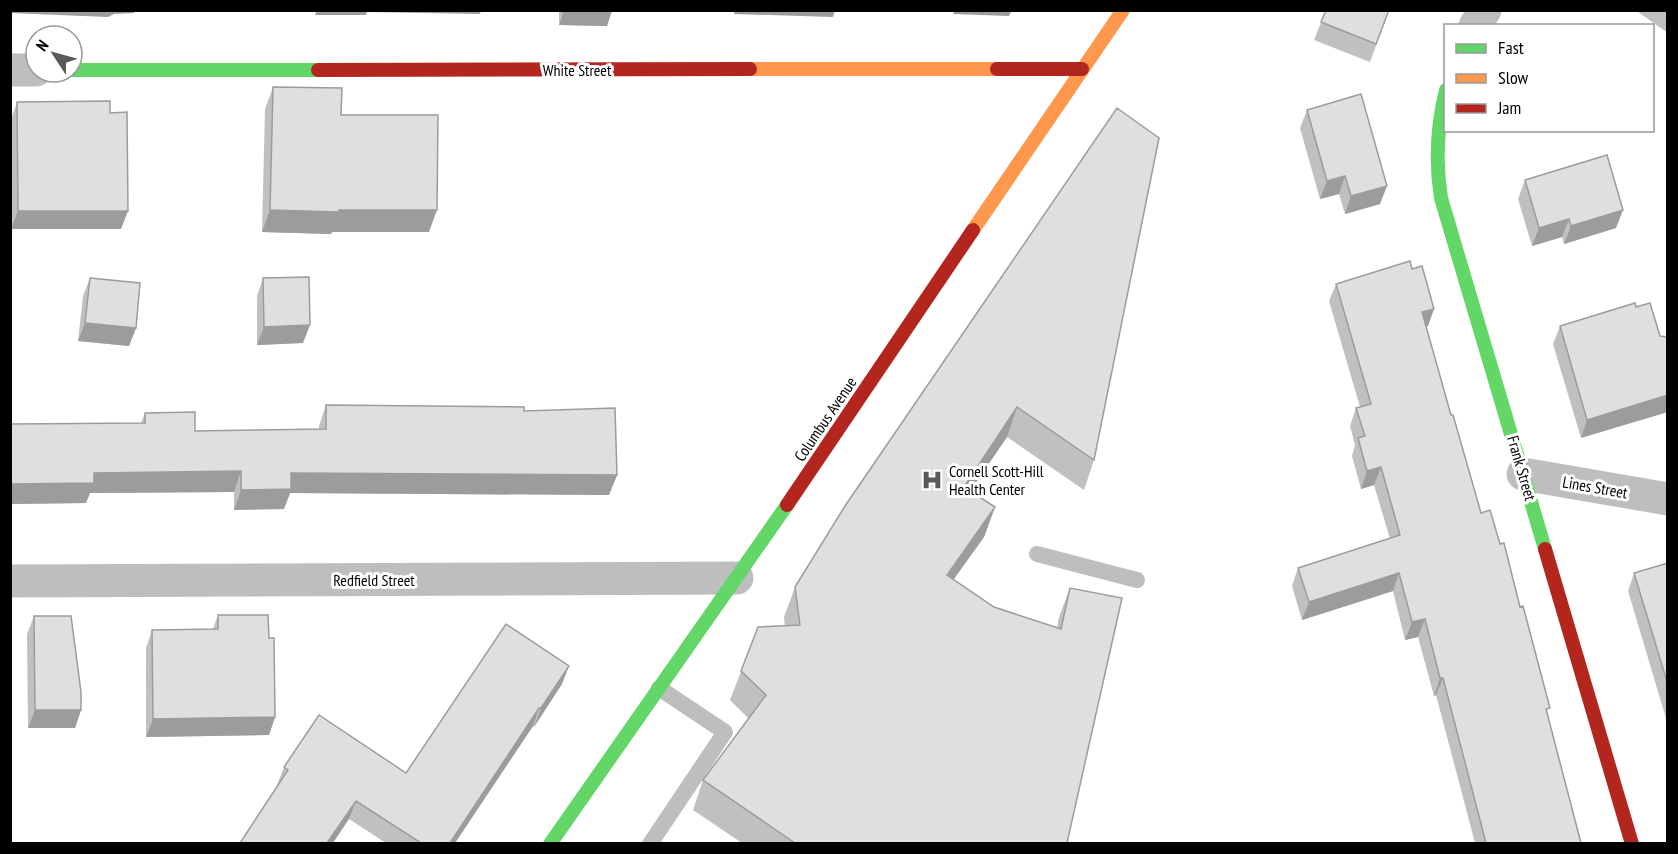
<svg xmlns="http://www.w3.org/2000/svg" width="1678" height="854" viewBox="0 0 1678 854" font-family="'PT Sans Narrow',sans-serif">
<rect width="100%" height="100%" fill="#fff"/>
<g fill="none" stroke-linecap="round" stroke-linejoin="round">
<path stroke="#bebebe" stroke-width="16" d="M1037 554 1137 580
M650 844 725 732 659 688"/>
<path stroke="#bebebe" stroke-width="33" d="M1475 26 1485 10
M10 70H36
M1523 474 1668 499
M10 581 737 578"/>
<path stroke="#63d668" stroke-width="14" d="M72 70H318
M1446 90C1437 126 1435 161 1441 198L1545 549
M550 844 787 505"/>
<path stroke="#ff974d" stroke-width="14" d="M750 69H997
M973 230 1123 10"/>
<path stroke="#b3261e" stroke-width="14" d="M997 69H1082
M318 70 750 69
M787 505 973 230
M1545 549 1632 844"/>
</g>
<path fill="#c0c0c0" d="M559 10H612L607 26 559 25Z
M1326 10H1389L1370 62 1314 40Z
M1635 10H1668V33Z
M273 87 429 232H332L331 234 262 232 265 109Z
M17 102 110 113 121 229H11V120Z
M1117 108 1094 460 1084 490 1007 437 970 491 995 507 984 537 953 580 994 607 1057 628 1059 617 1070 588 1067 843H742L693 810 703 780 749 719 730 700 758 627 785 626 784 617 795 587Z
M1307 110 1380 204 1345 214 1339 194 1320 199 1300 128Z
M1525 180 1616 228 1564 244 1562 237 1532 246 1518 199Z
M90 278 136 328 129 346 78 341 83 296Z
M263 278 303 343 257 345V296Z
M1336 284 1428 326 1426 327 1451 415 1481 513 1547 715 1581 843H1475L1436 695 1434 696 1418 637 1405 640 1393 591 1302 620 1292 586 1298 568 1390 539 1374 485 1361 489 1352 456 1355 445 1350 426 1356 408 1360 407 1329 301Z
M1635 303 1581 438 1553 344 1560 326Z
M326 405 524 411 617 475 609 495 290 493 284 509 234 510V492L90 493 86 503 10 504 141 423 145 413 195 431 319 429V426Z
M1668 563V725L1628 591 1634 573Z
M218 615 269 638 275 717 269 735 146 737V648L152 630 213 629Z
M34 616 81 710 75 728H28L27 634Z
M562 684 534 727 533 726 455 843H386L349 819 277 785 284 767 406 773Z"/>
<path fill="#9c9c9c" d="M10 10H135L134 13 114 14 108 17 10 13Z
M317 10H481L480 14 367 12 366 15H315Z
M564 10H612L607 26 559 25Z
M735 10H835L833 17 734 14Z
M955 10H1012L1009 16 953 14Z
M1345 176 1339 194 1320 199 1327 181Z
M1387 186 1380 204 1345 214 1351 196Z
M270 210H437L429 232H332L331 234 262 232Z
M1623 210 1616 228 1564 244 1571 226Z
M18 211H128L121 229H11Z
M1569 219 1562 237 1532 246 1539 228Z
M1434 309 1428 326 1416 330 1422 312Z
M85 323 136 328 129 346 78 341Z
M310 325 303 343 257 345 264 327Z
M1668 395V412L1581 438 1587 420Z
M1017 407 1007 437 953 516 964 487Z
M1381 467 1374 485 1361 489 1367 471Z
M241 471 234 492 90 493 86 503 10 504V484L94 473Z
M291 473 617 475 609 495 290 493 284 509 234 510 241 490Z
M995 507 984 537 936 604 947 575Z
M1399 573 1393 591 1302 620 1309 602Z
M1425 619 1418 637 1405 640 1412 622Z
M569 666 562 684 534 727 541 708Z
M1440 678H1443L1436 695 1434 696Z
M539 708 533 726 455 843H450Z
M35 710H81L75 728H28Z
M275 717 269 735 146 737 153 719Z
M356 801 349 819 333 843H327Z"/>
<path fill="#dfdfdf" stroke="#9c9c9c" stroke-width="1.5" d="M1326 10H1389L1376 44 1321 22Z
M273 87 342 88 341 115H438L437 210H339V212L270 210Z
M1361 94 1387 186 1351 196 1345 176 1327 181 1307 110Z
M110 101V113L127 112 128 211H18L17 102Z
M1117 108 1159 138 1094 460 1017 407 964 487 995 507 947 575 994 607 1061 629 1070 588 1122 598 1067 843H795L703 780 766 695 741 671 758 627 800 625 795 587 845 506Z
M1607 155 1623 210 1571 226 1569 219 1539 228 1525 180Z
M1410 261 1412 269 1422 266 1434 309 1422 312 1451 415H1453L1481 513 1490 510 1500 544 1504 543 1520 607 1523 606 1550 708 1546 709 1581 843H1486L1443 678H1440L1425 619 1412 622 1399 573 1309 602 1298 568 1400 535 1381 467 1367 471 1358 438 1365 436 1356 408 1371 404 1336 284Z
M309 277 310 325 264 327 263 278Z
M90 278 140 283 136 328 85 323Z
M1635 303 1636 307 1650 303 1660 336 1668 337V395L1587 420 1560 326Z
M326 405 524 407V411L615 408 617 475 291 473V489L241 490V471L94 473V483L10 484V424L145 423V413L195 412V431L326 429Z
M1668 563V685L1634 573Z
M218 615H268L269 638H274L275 717 153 719 152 630 218 629Z
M34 616H71L81 692V710H35Z
M506 624 569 666 541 708H539L450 843H421L356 801 327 843H240L288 770 284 767 319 715 406 773Z"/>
<defs>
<symbol id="hospital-bare" viewBox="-9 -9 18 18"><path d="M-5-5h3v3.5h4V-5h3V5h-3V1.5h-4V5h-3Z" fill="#595959" stroke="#fff" stroke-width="2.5" paint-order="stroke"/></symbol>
</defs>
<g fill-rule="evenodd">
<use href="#hospital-bare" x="917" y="465" width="30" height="30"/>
</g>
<g text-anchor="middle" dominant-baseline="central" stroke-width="6" stroke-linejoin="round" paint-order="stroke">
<g font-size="16" fill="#000" stroke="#fff">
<text x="577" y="70">White Street</text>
<text transform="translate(825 419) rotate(-56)">Columbus Avenue</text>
<text transform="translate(1522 468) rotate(74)">Frank Street</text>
<text transform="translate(1595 487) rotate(10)">Lines Street</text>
<text x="374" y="580">Redfield Street</text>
</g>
<g font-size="16" fill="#000" stroke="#fff" text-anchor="start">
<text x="949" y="471">Cornell Scott-Hill<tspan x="949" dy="18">Health Center</tspan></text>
</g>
</g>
<rect width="1678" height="854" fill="none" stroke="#000000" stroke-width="24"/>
<rect x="1444" y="24" width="210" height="108" fill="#ffffff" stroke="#999999" stroke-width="1.5"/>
<rect x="1456" y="44" width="30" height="9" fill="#63d668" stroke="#999999" stroke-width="1.5"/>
<text x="1498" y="54" font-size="18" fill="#000000">Fast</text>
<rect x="1456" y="74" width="30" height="9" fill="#ff974d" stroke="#999999" stroke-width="1.5"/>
<text x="1498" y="84" font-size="18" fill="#000000">Slow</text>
<rect x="1456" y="104" width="30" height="9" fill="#b3261e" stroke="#999999" stroke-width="1.5"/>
<text x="1498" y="114" font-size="18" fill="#000000">Jam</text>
<g transform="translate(54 54) rotate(306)"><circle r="28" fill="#ffffff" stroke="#999999" stroke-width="1.5"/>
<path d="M0-4.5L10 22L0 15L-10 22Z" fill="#595959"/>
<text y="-9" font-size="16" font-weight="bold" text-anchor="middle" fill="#000000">N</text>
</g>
</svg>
